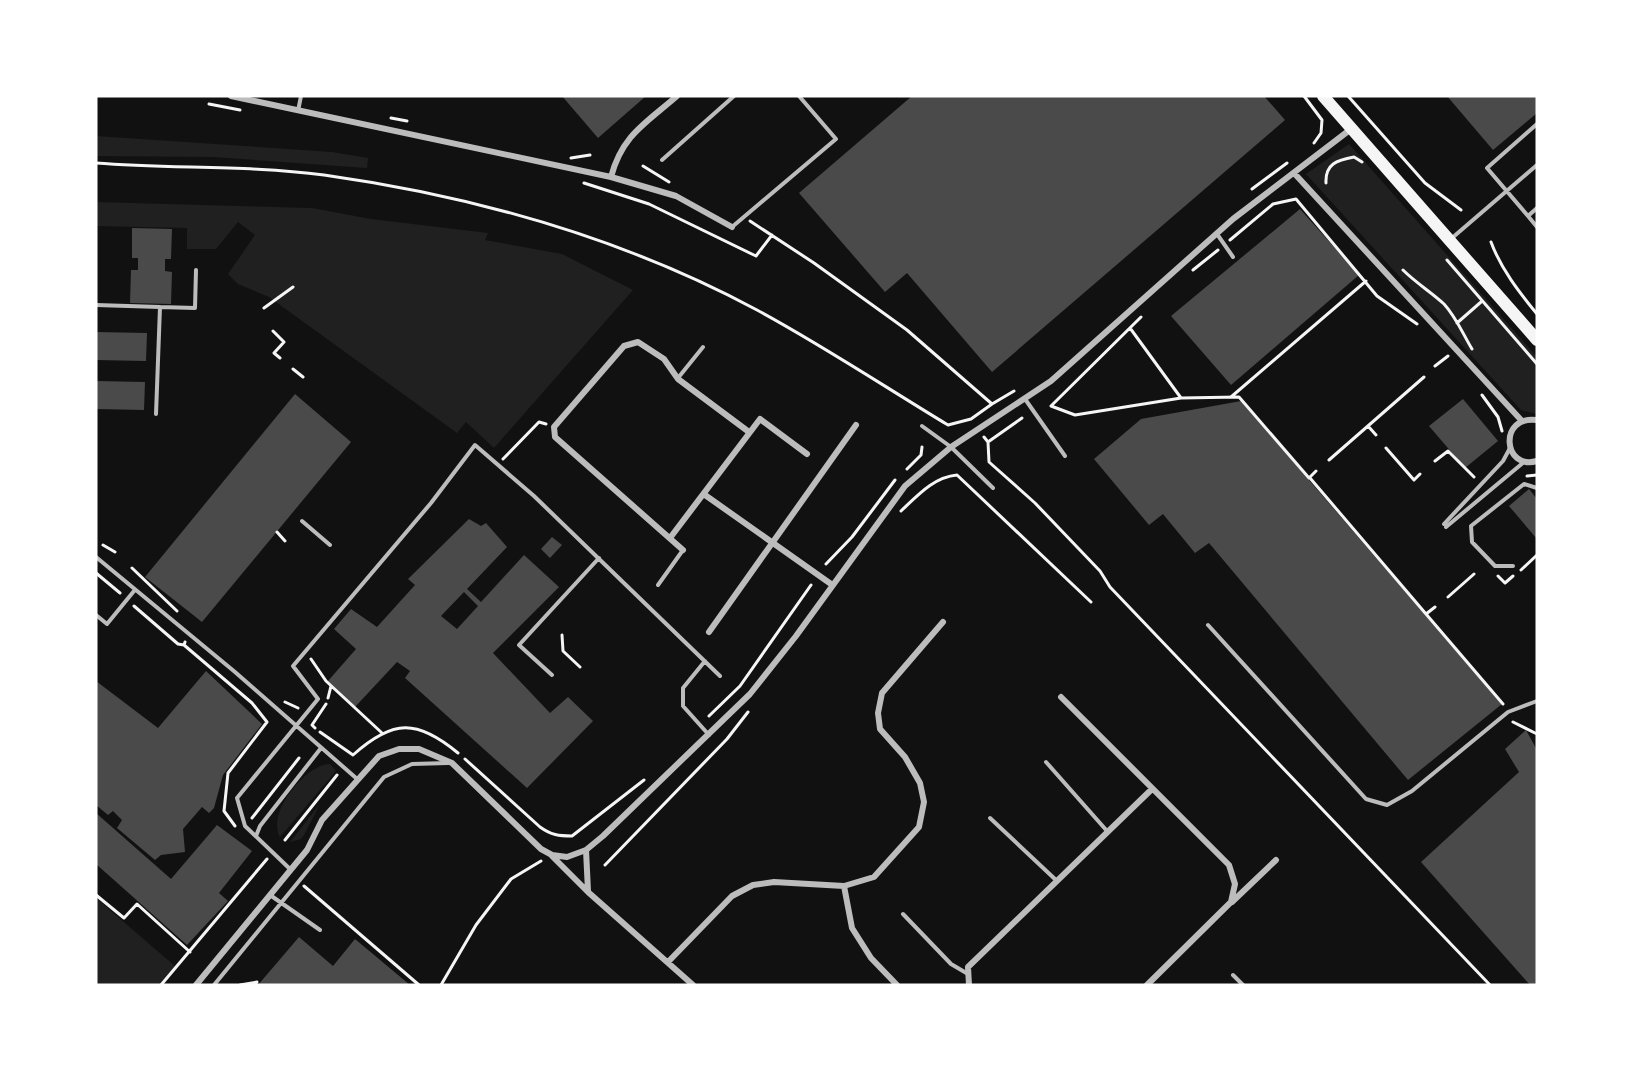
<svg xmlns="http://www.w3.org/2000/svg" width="1633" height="1081" viewBox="0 0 1633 1081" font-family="Georgia,serif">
<rect width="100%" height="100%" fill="#111"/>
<path fill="#202020" d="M96 136 332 152 368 158 367 168 214 157 96 156Z
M1349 144 1537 357V414L1521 410 1306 174Z
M96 202 312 208 371 219 488 233 485 240 562 254 633 290 494 448 466 422 457 433 269 297 238 284 228 274 255 235 238 222 216 249H187V228L96 226Z
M330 764 336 771 280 837C266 813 306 764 330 764Z
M320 804 304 835 301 839 290 842Z
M96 898 176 967 161 985H96Z"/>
<path fill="#4a4a4a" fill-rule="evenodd" d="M562 96H646L598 138Z
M912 96H1264L1285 120 992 372 907 273 885 292 799 193Z
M1447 96H1537V113L1493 150Z
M1300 209 1359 275 1231 385 1171 316Z
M132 228 172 229 171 259H165V271L172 272 171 304 130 303 131 270H138V258H132Z
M96 332 147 333 146 361 96 360Z
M96 381 145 382 144 410 96 409Z
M295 394 351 442 202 622 145 577Z
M1463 399 1498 441 1465 468 1429 426Z
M1241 401 1502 704 1408 780 1209 543 1195 553 1163 514 1149 525 1094 459 1141 419Z
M1529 489 1537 499V539L1509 506Z
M469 519 481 526 486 523 507 547 467 589 481 602 524 555 559 587 493 653 550 713 568 697 593 721 527 788 405 678 410 671 397 662 355 707 328 681 356 649 334 629 351 609 377 627 415 585 408 579ZM464 592 478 606 457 629 441 616Z
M552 537 562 545 550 558 541 549Z
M206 671 262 724 223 775 214 808 209 813 202 807 183 829 185 852 161 855 155 860 117 828 122 820 113 811 108 815 96 805V681L158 728Z
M1526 730 1537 750V985H1530L1421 862 1519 772 1505 749Z
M96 813 171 879 217 825 252 851 219 893 228 901 187 945 96 864Z
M299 937 333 966 355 939 410 985H258Z"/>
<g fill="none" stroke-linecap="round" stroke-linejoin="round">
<path stroke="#f5f5f5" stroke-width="3" d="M1304 96 1322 120 1321 133 1314 143
M1348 96 1425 183 1461 210
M209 104 240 110
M391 118 407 121
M571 158 590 155
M96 163C172 169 248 165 324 175 473 196 623 238 757 310 822 345 885 387 948 425L971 419 992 404 907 330 814 263 750 221
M643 166 669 182
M584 183 649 204 756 256 772 235
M1326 183C1325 164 1337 160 1354 157L1362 162
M1252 189 1287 163
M1230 240 1273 204 1296 199 1377 296 1417 324
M1491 242C1501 269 1519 292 1537 314
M1447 260 1537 364
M1193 270 1218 250
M1403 270C1416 283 1431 292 1444 304 1456 317 1463 334 1472 349
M264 308 293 287
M1141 317 1051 406 1075 415 1181 398 1239 397 1309 478 1316 471
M1457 323 1481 302
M1130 328 1181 398
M273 331 284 342 274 353 280 358
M1435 366 1448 356
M293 369 303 377
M1482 395 1498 417 1502 431
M1231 397 1366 281
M992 404 1014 391
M1368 426 1376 435
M984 437 988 442 989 462 1035 503 1100 571 1110 587 1490 985
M988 442 1022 418
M1386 448 1414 480 1420 474
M503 459 539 422 546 424
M1329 460 1424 377
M1435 461 1448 451 1474 477
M907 469 921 455 922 447
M1527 476 1537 475
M1310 478 1426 614 1435 607
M901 511C918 495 934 477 957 475L1091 602
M277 532 285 541
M103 545 115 552
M826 564 852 537 895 480
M132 568 177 611
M1521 570 1537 555
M96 573 120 593
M1498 576 1505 583 1513 576
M1448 597 1474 574
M134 606 178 644 184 645
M1426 614 1503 704
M562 635 563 651 580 667
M185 642 184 645 252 703 267 722 228 773 224 811 235 826
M311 659 326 681 382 733
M328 698 331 686
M285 702 298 708
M709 716 740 686 811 585
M1513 722 1537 734
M315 728 312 725 326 704
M320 732 353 755C393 719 417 719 458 753
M465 759 540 827C551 835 559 836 572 836L644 780
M252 818 299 758
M285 840 337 775
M605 865 727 739 748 712
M304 886 419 985
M96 895 124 918 137 904 190 952
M161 985 267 859
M240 985 257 982 255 985
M441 985 476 925 511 879 541 861"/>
<path stroke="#bcbcbc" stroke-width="4" d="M298 111 301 96
M1537 124 1487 168 1528 216 1537 208
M662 160 734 96
M1528 216 1537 227
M732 227 836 139 799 96
M1217 234 1233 257
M1452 238 1537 165
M96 305 160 307 156 414
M160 307 195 308 196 270
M678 378 703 347
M1025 399 1065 456
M922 426 951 447 993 488
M302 521 330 545
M1444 524 1503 461 1510 448
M1446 527 1524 462
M96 557 235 672 356 778
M1513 566H1495L1472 542 1471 526 1524 484 1537 488
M658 585 683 550
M96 615 107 624 134 591
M1208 625 1366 799 1387 805 1412 791 1508 712 1537 701
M705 661 683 688V706L709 735
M552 675 519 645 599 558
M1046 762 1107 831
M990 818 1057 881
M256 836 260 826 321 748
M290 869 245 826 237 798 318 699 293 666 431 503 475 445 534 496 720 676
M270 895 320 930
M903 914 951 964 968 974
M1233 975 1243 985
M214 985 384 777 412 764 448 763"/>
<path stroke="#bcbcbc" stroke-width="6" d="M231 96 611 177 676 196 732 227
M1294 173 1522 421
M611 177C622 135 646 123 677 96
M1537 420C1498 415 1503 471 1537 461
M705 495 831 584
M670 538 760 419 807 454
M683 550 555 437 554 427 624 346 638 342 664 359 678 379 749 432
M709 632 856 425
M1061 697 1229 865 1235 884 1231 902 1147 985
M586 850 588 891
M552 856 588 892 693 985
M844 886 852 928 871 958 897 985
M1232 902 1276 860
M668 962 732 896 753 885 774 882 844 886 874 877 919 827 924 802 920 783 905 757 880 729 878 713 882 693 943 622
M196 985 307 850 322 820 379 756 399 749H419L452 763 541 849 552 855 567 857 586 850 603 836 750 694 796 636 905 486 951 447 1051 381 1233 219 1351 129
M969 985 968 967 1152 789"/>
<path stroke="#f5f5f5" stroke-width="12" d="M1323 96 1537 340"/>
</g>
<rect width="1633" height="1081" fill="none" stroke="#ffffff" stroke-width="195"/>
</svg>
